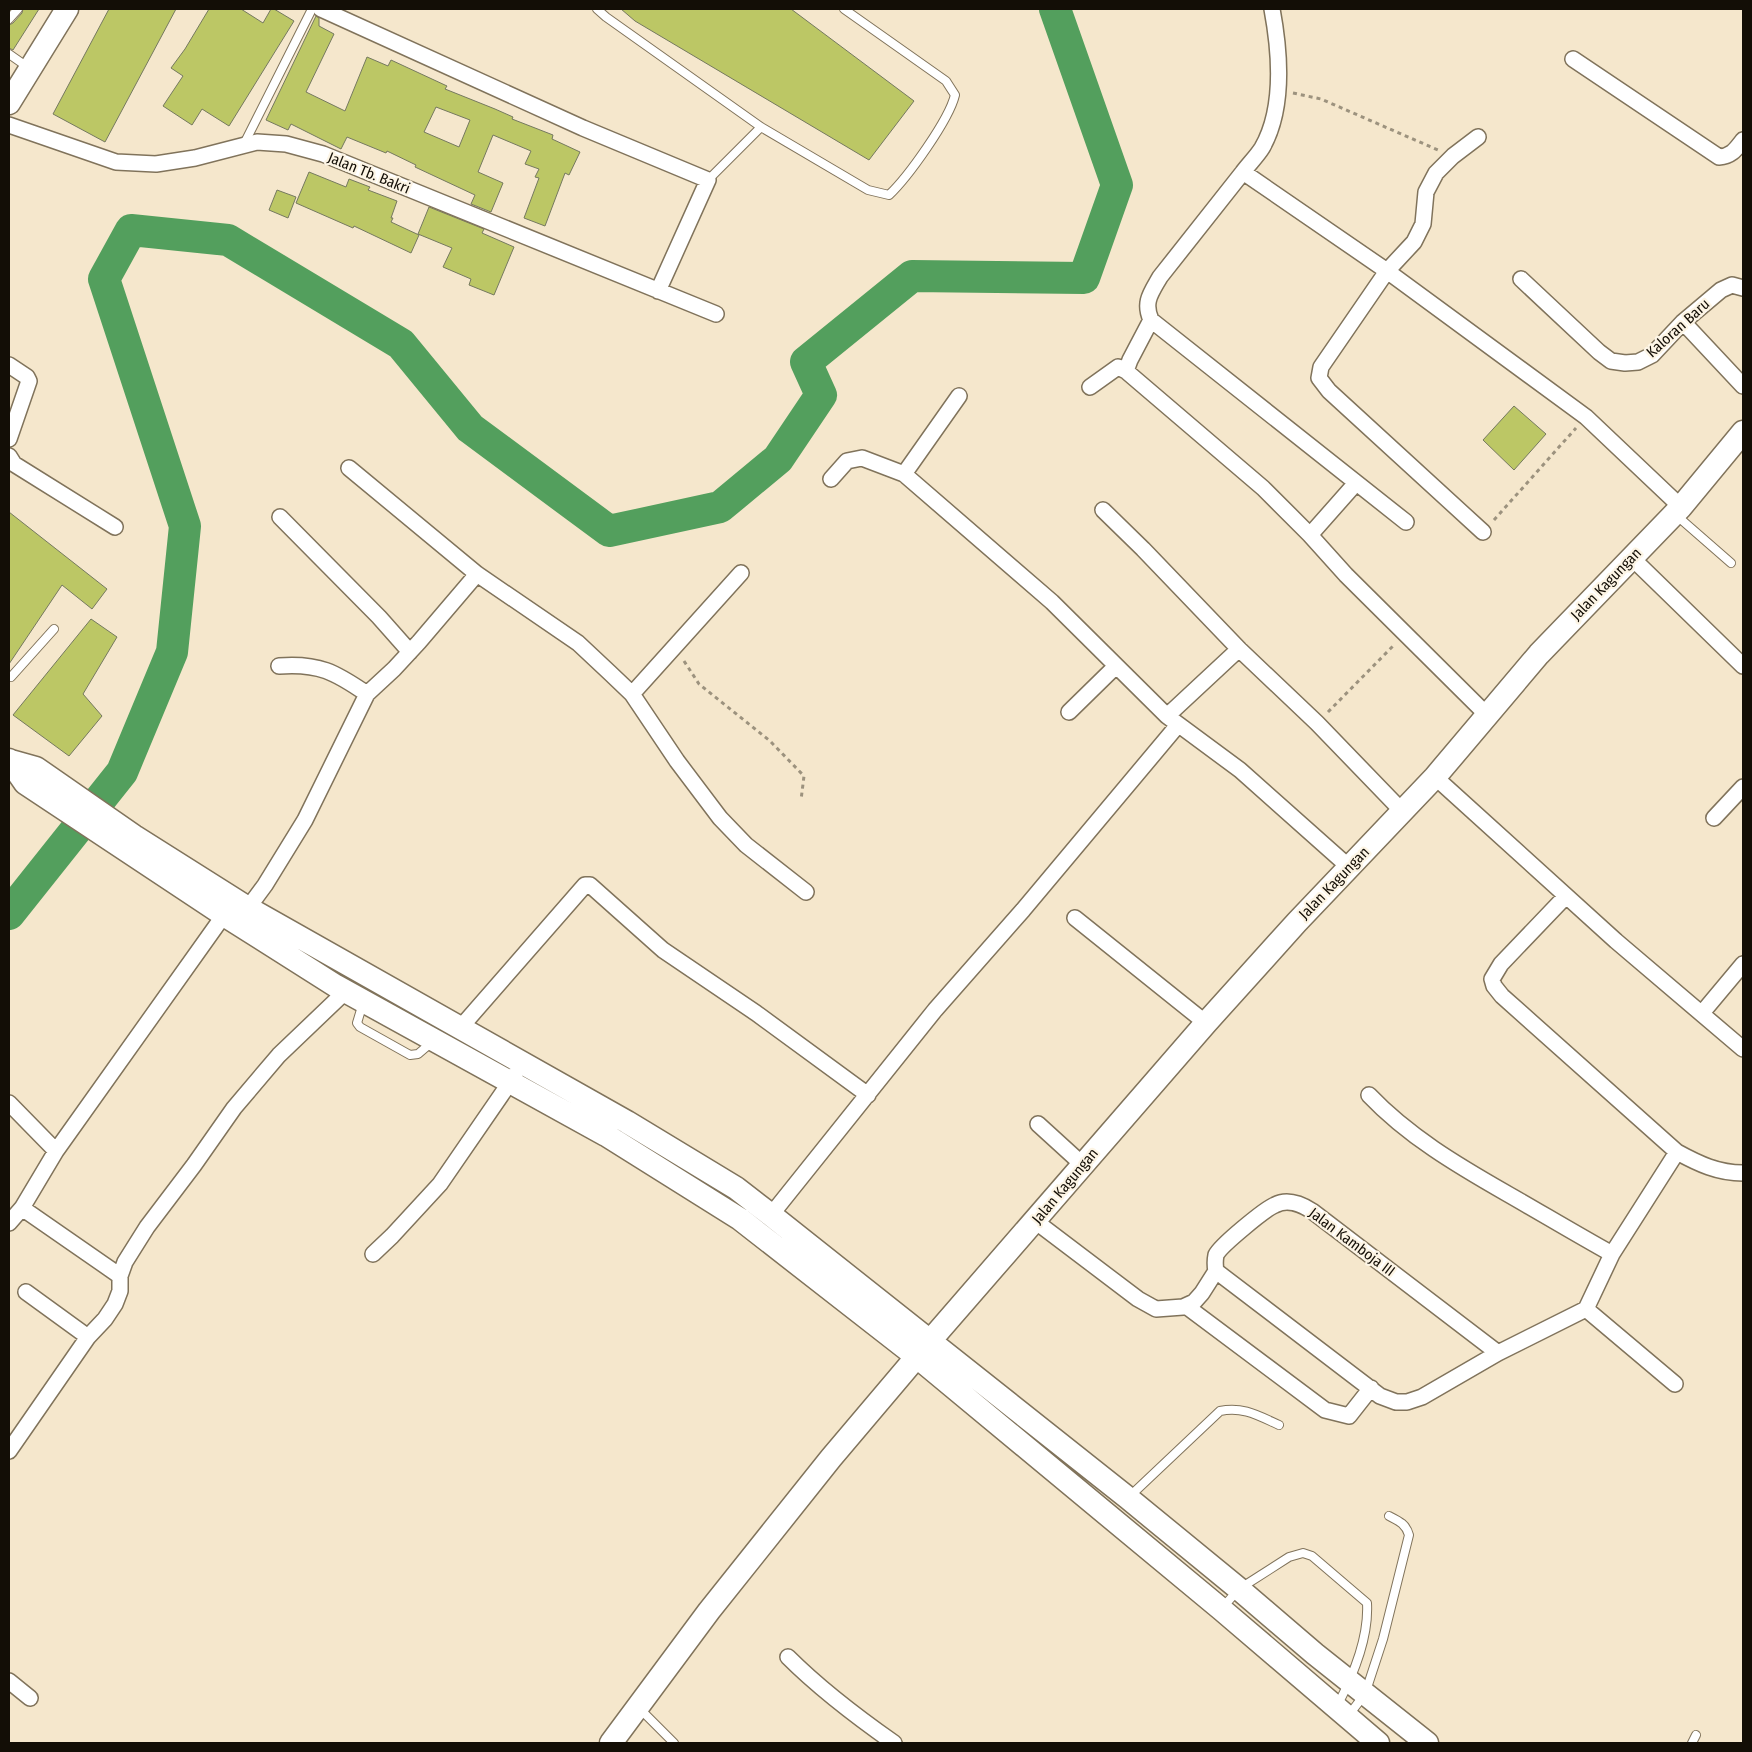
<svg xmlns="http://www.w3.org/2000/svg" width="1752" height="1752" viewBox="0 0 1752 1752" font-family="'Fira Sans Condensed',sans-serif">
<rect width="100%" height="100%" fill="#f5e7cc"/>
<g fill="none" stroke-linecap="round" stroke-linejoin="round">
<path stroke="#539f5d" stroke-width="32" d="M9 914 122 772 172 652 185 526 104 279 131 230 228 240 401 344 470 428 609 531 720 507 778 459 821 395 806 362 912 276 1084 278 1117 185 1055 9"/>
</g>
<path fill="#bcc765" stroke="#75795f" fill-rule="evenodd" d="M23 9H39L13 50 9 48V25L13 23 22 13Z
M109 9H176L105 142 53 114Z
M209 9H241L263 23 271 9H274L294 21 229 126 202 109 192 125 163 106 183 76 171 68 185 49Z
M621 9H791L914 101 869 160 635 21Z
M316 16 319 18V26L334 34 306 92 345 111 367 57 388 66 391 60 447 86 445 89 495 109 513 117 512 119 553 135 552 139 580 152 569 175 565 173 545 226 524 218 539 178 535 177 539 169 525 164 531 151 493 135 478 172 503 183 491 212 471 204 475 195 415 167 416 165 387 151 386 153 347 137 341 149 291 124 288 130 266 120ZM436 107 470 120 459 147 424 132Z
M309 172 346 187 349 179 370 187 368 190 397 201 391 218H393L391 222 419 235 411 253 354 226 353 228 296 203Z
M277 190 296 197 288 218 269 210Z
M429 207 484 229 482 233 514 247 494 295 469 285 471 279 443 267 452 248 418 234Z
M1514 406 1546 434 1514 470 1483 440Z
M9 512 107 589 92 609 62 585 9 664Z
M91 619 117 637 83 694 102 716 69 756 13 715Z"/>
<g fill="none" stroke-linecap="round" stroke-linejoin="round">
<defs>
<path id="lane" d="M597 9 606 17 761 127 868 190 889 195C908 177 949 120 955 95L946 81 844 9
M9 19 18 9
M9 54 29 68
M244 144 312 9
M708 180 761 127
M1676 515 1731 563
M11 677 54 629
M363 1003 357 1023 360 1027 410 1055 418 1054 432 1042
M1129 1497 1220 1411C1243 1406 1259 1416 1279 1425
M1223 1607 1239 1589 1289 1557 1303 1553 1312 1556 1367 1603C1369 1638 1353 1676 1337 1706
M639 1708 674 1743
M1348 1716 1365 1694 1383 1639 1409 1535C1406 1524 1399 1521 1389 1516
M1692 1743 1696 1735"/>
<path id="street" d="M321 9 583 128 708 180 658 291
M1272 9C1280 52 1285 108 1262 148 1257 156 1249 164 1243 172L1387 271 1586 417 1681 507
M1573 59 1719 157C1732 156 1736 149 1743 140
M9 125 116 162 156 164 195 158 257 142 286 144 323 154 716 314
M1478 137 1453 156 1436 173 1426 192 1423 224 1414 242 1387 271 1321 367 1319 378 1329 391 1483 532
M1243 172 1160 277C1151 293 1143 302 1151 320L1406 522
M1521 279 1599 352 1611 361 1625 363 1638 362 1652 355 1683 322 1721 290 1732 285 1743 288
M1683 322 1743 386
M9 365 27 377 29 381 9 439
M1126 371 1130 360 1151 320
M1090 387 1118 367 1126 371 1263 488 1310 535 1346 575 1487 715
M9 456 14 464 115 527
M349 468 477 574 578 643 610 673 632 694 677 761 720 818 746 845 806 892
M904 474 959 396
M831 479 847 461 862 458 904 474 1052 602 1167 716 1240 770 1349 867
M1103 510 1143 549 1239 649 1317 723 1402 811
M280 517 379 617 410 652
M1310 535 1356 483
M1632 558 1743 666
M279 666C319 663 335 672 367 694
M632 694 741 573
M1069 712 1116 666
M1167 716 1239 649
M1435 777 1616 941 1743 1049
M1714 818 1743 787
M1566 896 1501 964 1492 979 1494 986 1502 996 1677 1152C1699 1164 1718 1173 1743 1173
M248 908 265 885 305 820 367 694 394 669 419 642 477 574
M1075 918 1206 1023
M1702 1013 1743 964
M461 1027 585 885H590L663 950 756 1013 868 1095
M1369 1095C1408 1136 1457 1165 1506 1193 1541 1213 1576 1234 1612 1254
M9 1103 56 1151
M1038 1124 1083 1165
M22 1208 120 1276
M771 1215 935 1010 1023 910 1178 725
M1035 1221 1138 1299 1156 1309 1183 1307 1194 1302 1202 1293 1216 1271
M9 1223 22 1208 56 1151 224 915
M373 1254 392 1236 440 1184 515 1075
M1216 1271 1380 1396 1396 1402H1407L1422 1397 1498 1353 1586 1309 1612 1254 1677 1152
M1216 1271C1215 1266 1215 1260 1216 1255 1220 1246 1265 1209 1275 1205 1288 1198 1301 1204 1312 1211L1498 1353
M26 1292 88 1337
M1186 1306 1325 1410 1349 1416 1371 1388
M1586 1309 1675 1384
M9 1451 88 1337 105 1319 115 1304 120 1291V1276L125 1262 147 1227 194 1165 234 1108 279 1055 346 991
M788 1657C821 1690 857 1717 894 1743
M9 1681 30 1698"/>
<path id="secondary" d="M9 103 67 9
M9 760 25 783 224 915 336 986 606 1135 740 1219 917 1357 1221 1609 1378 1743
M11 761 36 768 134 836 248 908 627 1122 736 1188 771 1215 1128 1498 1239 1589 1315 1654 1427 1743
M611 1743 709 1611 831 1458 930 1341 1206 1023 1297 922 1435 777 1539 654 1681 507 1743 432"/>
</defs>
<use href="#lane" stroke="#80735b" stroke-width="10"/>
<use href="#street" stroke="#80735b" stroke-width="18"/>
<use href="#secondary" stroke="#80735b" stroke-width="25"/>
<path stroke="#9c927e" stroke-width="3" stroke-dasharray="4 4" stroke-linecap="butt" d="M1293 93 1321 99 1438 150
M1494 520 1576 428
M684 661 699 684 770 741 804 776 801 800
M1328 712 1394 645"/>
<use href="#lane" stroke="#fff" stroke-width="8"/>
<use href="#street" stroke="#fff" stroke-width="15"/>
<use href="#secondary" stroke="#fff" stroke-width="22"/>
</g>
<g text-anchor="middle" dominant-baseline="central" stroke-width="4.5" stroke-linejoin="round" paint-order="stroke">
<g font-size="15" fill="#130e06" stroke="#fdf5e5">
<text transform="translate(369 173) rotate(22)">Jalan Tb. Bakri</text>
<text transform="translate(1678 328) rotate(-42)">Kaloran Baru</text>
<text transform="translate(1606 584) rotate(-46)">Jalan Kagungan</text>
<text transform="translate(1334 883) rotate(-46)">Jalan Kagungan</text>
<text transform="translate(1065 1186) rotate(-50)">Jalan Kagungan</text>
<text transform="translate(1352 1242) rotate(37)">Jalan Kamboja III</text>
</g>
</g>
<rect width="1752" height="1752" fill="none" stroke="#130e06" stroke-width="20"/>
</svg>
